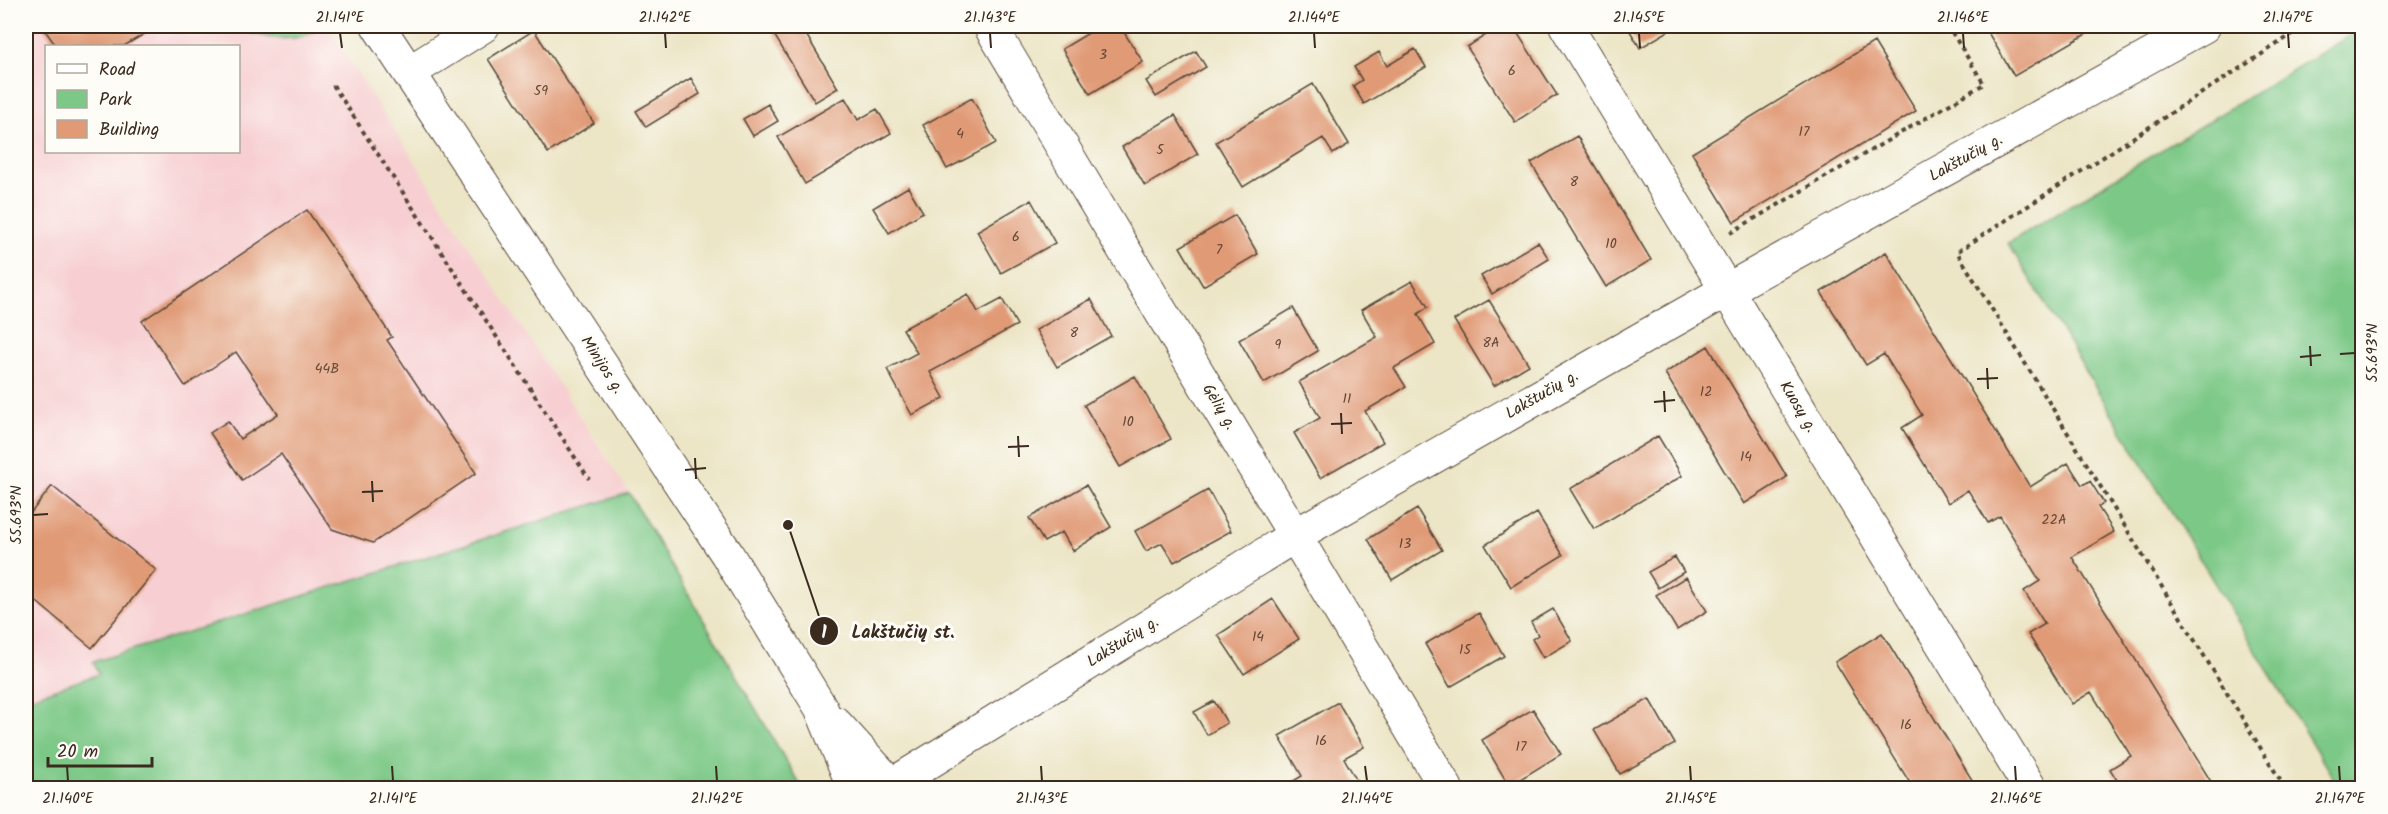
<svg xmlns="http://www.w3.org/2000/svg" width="2388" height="814" viewBox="0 0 2388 814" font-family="Kalam,sans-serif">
<rect width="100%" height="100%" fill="#fdfcf7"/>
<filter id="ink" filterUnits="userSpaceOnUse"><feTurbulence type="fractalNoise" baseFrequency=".0167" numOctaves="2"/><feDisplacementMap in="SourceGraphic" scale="12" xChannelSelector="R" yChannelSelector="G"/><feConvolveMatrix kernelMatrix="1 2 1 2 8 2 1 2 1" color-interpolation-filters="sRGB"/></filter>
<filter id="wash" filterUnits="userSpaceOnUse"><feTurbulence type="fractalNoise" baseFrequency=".008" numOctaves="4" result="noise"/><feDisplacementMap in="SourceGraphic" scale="24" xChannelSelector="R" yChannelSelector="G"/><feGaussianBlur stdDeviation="1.35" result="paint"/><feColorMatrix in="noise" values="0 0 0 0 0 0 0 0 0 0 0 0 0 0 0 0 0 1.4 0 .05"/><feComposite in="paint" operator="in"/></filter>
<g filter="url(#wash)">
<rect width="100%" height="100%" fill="#ece5c6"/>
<path fill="#f7cfd2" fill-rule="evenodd" d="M26 26H327L629 493 94 661 100 674 26 699ZM46 46H238V152H46Z"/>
<path fill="#7cc886" stroke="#5c7952" stroke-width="1.5" d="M236 26H319C302 46 256 39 236 26Z
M2352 26H2362V788H2339L2008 243 2349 36Z
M629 493 802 788H26V699L99 674 93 662Z"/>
<g id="blocks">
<path fill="#e09a76" d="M42 26H158L124 46H56Z
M786 26H801L838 88 815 102 773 33Z
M1100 26H1120L1143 62 1090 94 1062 49Z
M1500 26H1513L1557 95 1515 122 1467 47Z
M1627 26H1677L1640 48Z
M1984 26H2100L2014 76Z
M534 30 594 123 548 153 488 59Z
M1874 42 1916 111 1734 222 1692 153Z
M1415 49 1426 67 1364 104 1353 86 1362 80 1354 67 1379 52 1387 66Z
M1196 51 1206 67 1156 97 1146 81Z
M691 78 700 94 646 127 636 111Z
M1313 84 1349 144 1333 154 1323 138 1243 187 1216 142Z
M845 98 858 120 877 109 891 133 805 184 778 137Z
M972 98 996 143 947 169 923 125Z
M768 104 778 121 753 136 743 119Z
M1175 115 1198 154 1145 186 1122 147Z
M1577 136 1651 260 1606 287 1531 163Z
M908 187 923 212 889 233 873 208Z
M1031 200 1055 243 1001 273 977 231Z
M307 210 392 337 387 340 476 473 373 543 332 529 281 454 242 480 210 433 228 421 240 439 278 414 236 352 185 386 142 321Z
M1235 215 1258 254 1203 286 1180 247Z
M1538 242 1549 259 1492 294 1481 276Z
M1886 252 2030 487 2068 463 2082 485 2090 481 2104 503 2098 507 2114 532 2072 557 2215 788H2122L2110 769 2131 756 2091 692 2072 704 2028 634 2045 624 2024 591 2040 581 2000 516 1988 523 1968 490 1948 503 1902 428 1922 415 1884 354 1866 365 1821 292Z
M1412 281 1428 307 1418 314 1435 344 1394 368 1406 387 1365 411 1383 442 1320 478 1294 433 1320 418 1299 382 1377 337 1361 310Z
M968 294 978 312 1002 299 1017 325 930 372 944 398 912 415 887 369 917 353 903 329Z
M1091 299 1111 336 1057 367 1036 330Z
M1489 300 1529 365 1494 386 1454 320Z
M1293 308 1318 351 1264 383 1239 340Z
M1708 346 1787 477 1744 504 1665 373Z
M1135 376 1171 439 1120 467 1084 405Z
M1658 436 1682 476 1594 529 1570 489Z
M1086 485 1111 527 1073 551 1062 532 1044 542 1029 518Z
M52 486 156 570 92 648 26 593V519Z
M1208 490 1231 531 1174 562 1162 543 1146 551 1135 531Z
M1417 509 1442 550 1392 580 1368 539Z
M1537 513 1563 555 1511 587 1485 545Z
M1675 557 1684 572 1658 588 1648 572Z
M1686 577 1707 611 1677 630 1656 595Z
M1273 599 1299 639 1244 674 1218 635Z
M1553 609 1572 641 1543 658 1532 639 1538 635 1531 622Z
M1479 613 1504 656 1450 687 1425 644Z
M1882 633 1977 788H1913L1835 662Z
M1649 699 1675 744 1620 774 1594 730Z
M1214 701 1227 723 1207 735 1194 712Z
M1338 702 1364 747 1344 758 1361 788H1289L1287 785 1302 776 1279 736Z
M1533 709 1561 754 1509 786 1482 740Z"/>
</g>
</g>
<g filter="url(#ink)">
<use href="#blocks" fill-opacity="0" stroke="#564637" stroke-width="1.5"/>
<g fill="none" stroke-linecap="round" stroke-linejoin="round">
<defs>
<path id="minor" d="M990 26 1446 788
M1566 26 2030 788
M410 72 483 26
M892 785 1296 535 1727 290 2204 26"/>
<path id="major" d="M378 26 727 554 821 708 854 788
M835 723 894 788"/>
</defs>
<use href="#minor" stroke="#564637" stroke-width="35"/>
<use href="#major" stroke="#564637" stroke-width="35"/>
<path stroke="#564637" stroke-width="4" stroke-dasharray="4.5 4.5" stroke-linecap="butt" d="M333 85 589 479
M1730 233 1984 84 1948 26
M2285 788 1957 252 2305 26"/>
<use href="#minor" stroke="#fff" stroke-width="33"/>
<use href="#major" stroke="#fff" stroke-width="33"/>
</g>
</g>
<path fill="none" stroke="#3b2a1e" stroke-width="2" d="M340 33 342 48M665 33 666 48M990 33 991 48M1314 33 1315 48M1639 33 1640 48M1963 33 1964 48M2288 33 2289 48M2310 346 2311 366M2340 354 2355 353M2300 357 2321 355M1987 368 1988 389M1977 379 1998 378M1664 391 1665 412M1654 402 1675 400M1341 413 1342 434M1331 424 1352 423M1018 436 1019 457M1008 447 1029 446M695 458 696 479M685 470 706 468M372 481 373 502M362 492 383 491M33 515 48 514M67 766 68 781M392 766 393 781M716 766 717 781M1041 766 1042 781M1365 766 1367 781M1690 766 1691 781M2015 766 2016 781M2339 766 2340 781"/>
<g text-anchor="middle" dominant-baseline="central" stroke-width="6" stroke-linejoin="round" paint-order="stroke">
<g font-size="14" fill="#644634">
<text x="1103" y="55">3</text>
<text x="1512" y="71">6</text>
<text x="541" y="91">59</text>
<text x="1804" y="132">17</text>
<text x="960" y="134">4</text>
<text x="1160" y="150">5</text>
<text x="1574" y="182">8</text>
<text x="1016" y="237">6</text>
<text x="1611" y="244">10</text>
<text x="1219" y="250">7</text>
<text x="1074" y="333">8</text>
<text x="1491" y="343">8A</text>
<text x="1278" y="345">9</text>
<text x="327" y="369">44B</text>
<text x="1706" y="392">12</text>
<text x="1347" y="399">11</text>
<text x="1128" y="422">10</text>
<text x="1746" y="457">14</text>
<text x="2054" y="520">22A</text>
<text x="1405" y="544">13</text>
<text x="1258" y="637">14</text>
<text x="1465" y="650">15</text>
<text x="1906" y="725">16</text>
<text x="1321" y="741">16</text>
<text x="1521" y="747">17</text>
</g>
<g font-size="16" fill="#3b2a1e" stroke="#fdfcf7">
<text transform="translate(1966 158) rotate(-29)">Lakštučių g.</text>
<text transform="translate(602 365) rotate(57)">Minijos g.</text>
<text transform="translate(1542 395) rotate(-30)">Lakštučių g.</text>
<text transform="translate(1219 407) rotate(59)">Gėlių g.</text>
<text transform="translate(1798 407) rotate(59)">Kuosų g.</text>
<text transform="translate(1123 642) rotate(-32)">Lakštučių g.</text>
</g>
</g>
<path fill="none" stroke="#3b2a1e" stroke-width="2" d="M788 525L824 631"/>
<g fill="#3b2a1e" stroke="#fdfcf7" stroke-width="2">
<circle cx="788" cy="525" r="6"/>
<circle cx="824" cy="631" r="15"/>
</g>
<g font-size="18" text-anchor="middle" font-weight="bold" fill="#fff">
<text x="824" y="638">1</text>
</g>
<g font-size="18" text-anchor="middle" font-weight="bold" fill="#3b2a1e" stroke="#fdfcf7" stroke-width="6" stroke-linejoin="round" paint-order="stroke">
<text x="903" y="638">Lakštučių st.</text>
</g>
<rect width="2388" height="814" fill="none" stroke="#fdfcf7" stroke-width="66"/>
<rect x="45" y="45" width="195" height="108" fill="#fdfcf7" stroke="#afa8a0" stroke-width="1.5"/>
<rect x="57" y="64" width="30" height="9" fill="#ffffff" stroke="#afa8a0" stroke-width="1.5"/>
<text x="99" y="75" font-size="18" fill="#3b2a1e">Road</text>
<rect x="57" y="90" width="30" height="18" fill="#7cc886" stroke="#afa8a0" stroke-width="1.5"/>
<text x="99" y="105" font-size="18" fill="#3b2a1e">Park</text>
<rect x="57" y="120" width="30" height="18" fill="#e09a76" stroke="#afa8a0" stroke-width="1.5"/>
<text x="99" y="135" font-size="18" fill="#3b2a1e">Building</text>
<path d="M48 757v9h104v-9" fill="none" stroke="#3b2a1e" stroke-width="3"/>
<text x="57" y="757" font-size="18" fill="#3b2a1e" stroke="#fdfcf7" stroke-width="4.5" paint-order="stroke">20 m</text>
<rect x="33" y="33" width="2322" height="748" fill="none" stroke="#3b2a1e" stroke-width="2"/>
<g font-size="15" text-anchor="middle" fill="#3b2a1e">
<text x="340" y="22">21.141°E</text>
<text x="665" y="22">21.142°E</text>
<text x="990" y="22">21.143°E</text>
<text x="1314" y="22">21.144°E</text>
<text x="1639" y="22">21.145°E</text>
<text x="1963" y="22">21.146°E</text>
<text x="2288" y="22">21.147°E</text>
<text transform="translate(2372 353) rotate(-90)" y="5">55.693°N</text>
<text transform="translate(16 515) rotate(-90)" y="5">55.693°N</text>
<text x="68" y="803">21.140°E</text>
<text x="393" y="803">21.141°E</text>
<text x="717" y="803">21.142°E</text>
<text x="1042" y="803">21.143°E</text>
<text x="1367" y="803">21.144°E</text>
<text x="1691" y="803">21.145°E</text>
<text x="2016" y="803">21.146°E</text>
<text x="2340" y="803">21.147°E</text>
</g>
</svg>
